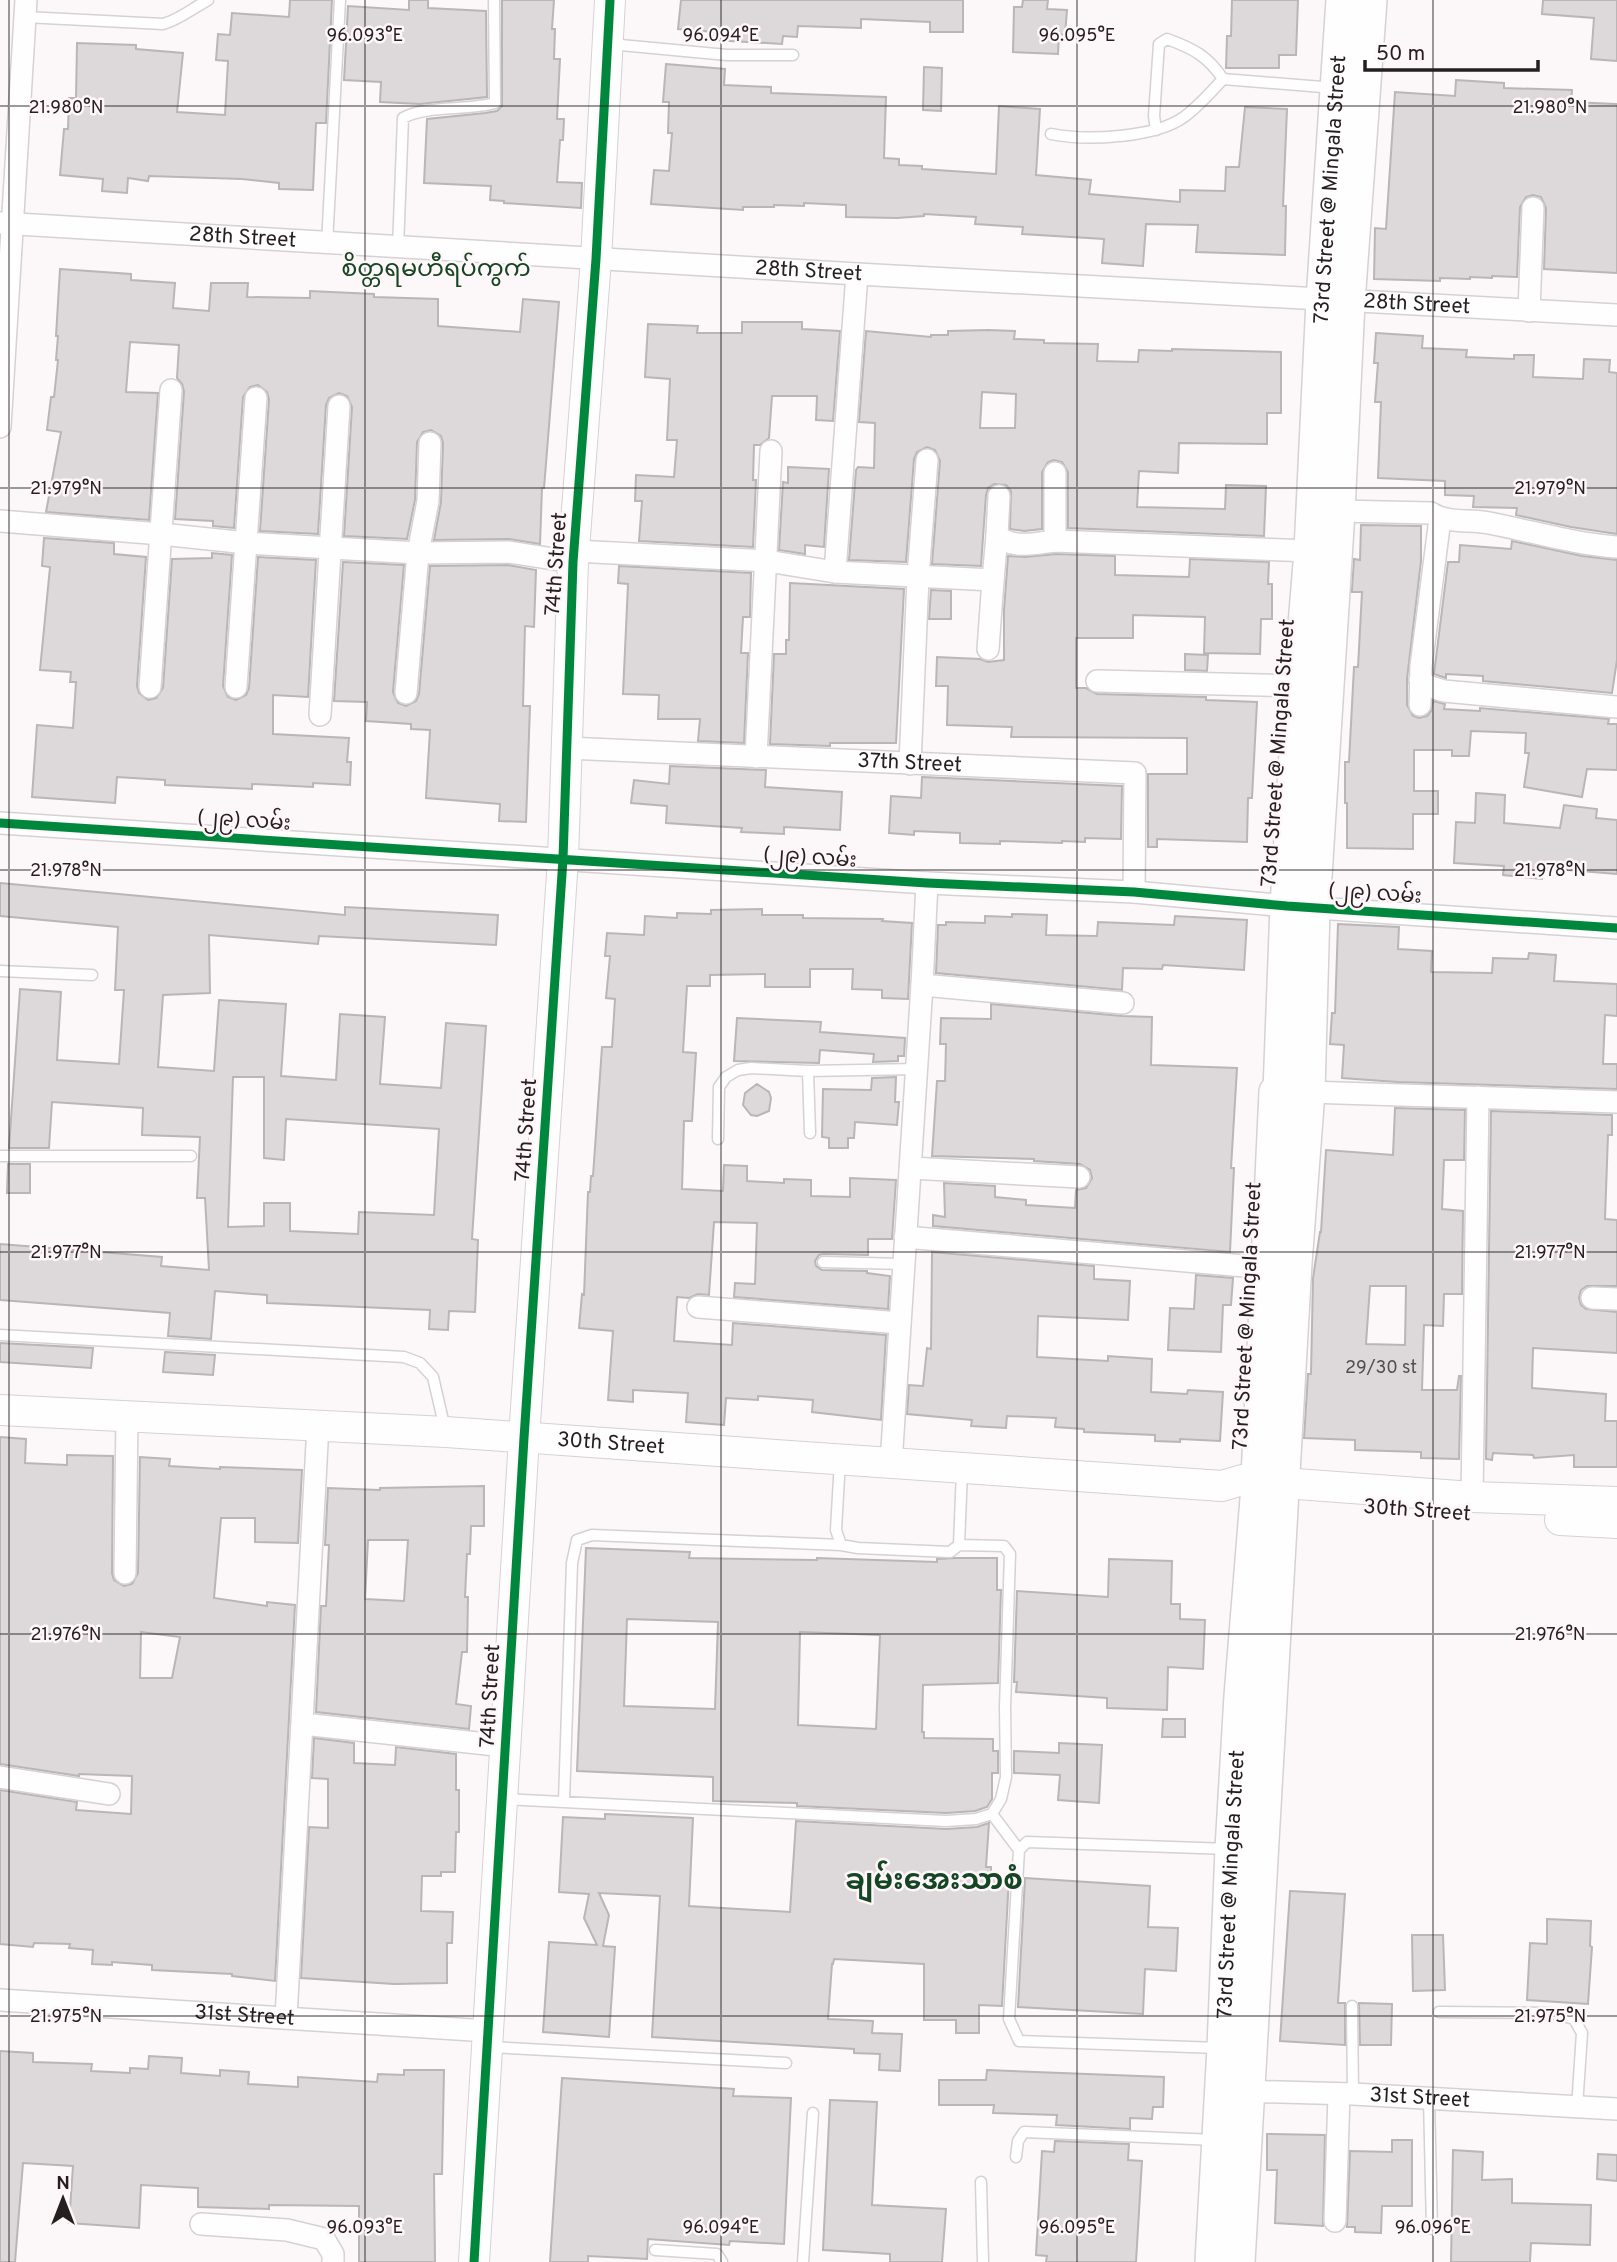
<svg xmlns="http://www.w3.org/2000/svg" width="1617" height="2262" viewBox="0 0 1617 2262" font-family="Overpass,'Noto Sans Myanmar',sans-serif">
<rect width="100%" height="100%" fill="#fcf8f9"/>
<path fill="#ddd8d9" stroke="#bab5b6" stroke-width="2" fill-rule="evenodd" d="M290 0H332L326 123H316L313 190 279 189V183L242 179 149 176 148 181 128 178 127 193 102 191 103 179 60 175 64 129H68L69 98H76L77 43 136 45V49L183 53 177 112 225 115 228 61 216 60 218 34 230 35 232 13 289 17Z
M409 0H428V8L486 11 487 97 420 104 380 102 381 82 344 80 348 6 409 10Z
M502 0H554L552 29H555L554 59H560L557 119H564L563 140H560L557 182 582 183 581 208 504 203V201L490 200 491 186 424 183 427 119 485 113 497 111 502 106Z
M681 0H963V32H930V22L861 19V28L798 26 797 37 783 36 782 44 714 40 715 32 678 29Z
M1023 0H1048L1047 9 1067 10 1065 35 1059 34 1058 54 1013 52 1014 7H1022Z
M1232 0H1298L1296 55H1279V68H1226L1227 36H1231Z
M1543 0H1617V61L1591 59 1594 18 1542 14Z
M666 64 725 69 724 85 771 87V93L886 97 884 158 899 159V165L922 166V169L996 174 999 106 1040 109 1036 175 1091 180 1089 194 1180 202V190L1225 191 1226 167H1239L1245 107 1287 109 1283 206H1286L1285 255 1196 252 1198 225 1146 224 1143 266 1102 263 1104 239 1022 234 1023 227 975 224 976 217 924 214V216L897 218 846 217V205L804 203V206L774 205V207H743V210L651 204 654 170 669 171 672 133H668L669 102H663Z
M924 67 942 68 941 111 923 110Z
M1456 80 1504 83V88L1572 90 1571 102 1617 104V273L1544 269 1546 208 1541 197 1533 195 1526 197 1520 207 1517 277 1492 276V278L1470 277V279L1440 278V281L1374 279 1375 228 1386 229 1395 92 1455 96Z
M60 269 131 274V280L175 283 173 308 209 311 211 283H248L247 297 310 298V291L374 294V297L438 299V326L520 332 523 299 559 302 544 488H542L540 544 509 539 434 540 441 502 443 443 441 436 431 430 423 432 417 442 415 500 407 539 344 536 352 407 347 396 339 393 329 398 326 405 318 534 260 531 269 399 267 392 258 385 250 387 243 397 234 528 213 526V521L175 519 184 391 182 384 177 378 179 345 130 342 126 392 158 393 149 520 46 512 61 432 47 430 51 397H54L58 360H56L58 336H56Z
M742 322H802V329L840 331 833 421 816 420 817 396H772L769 438 760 445H754L753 480H756L753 547 639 541 642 501H635L636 475 674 477 677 440H667L670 379 645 377 648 324 698 326 697 333H742Z
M988 330 1015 331 1014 339 1044 340V343L1098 344 1097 361 1138 362 1139 350 1172 351V349L1281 352V413H1267V444L1179 443 1178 473 1139 471 1137 507 1225 509 1226 485 1266 486 1264 536 1068 528V472L1062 462 1054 460 1048 462 1042 472V529L1024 531 1010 529 1011 491 1006 485 994 484 988 488 986 495 981 566 932 564 940 461 935 450 927 447 917 452 914 459 906 562 849 560 856 470 858 467 874 468 875 423 859 422 866 331 931 337V335H948V331ZM982 392 1016 394 1015 428H980Z
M1376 333 1423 336 1422 348 1467 350 1466 357 1514 359V355H1534L1533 377 1583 379 1584 359 1610 360 1609 372 1617 373V534L1571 527 1516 515 1517 508 1473 507 1474 496 1445 495V481L1378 478 1381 402H1375L1378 363H1374Z
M788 467 829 469 824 547 805 545V554L779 550 783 482 788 483Z
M1361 525 1421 526V561L1407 679V705L1413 716 1419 718 1427 716 1431 711 1433 701 1445 704 1444 709 1480 711V708L1609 719 1608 724H1617V770L1587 769 1582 797 1524 787 1529 753H1525L1526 733 1471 731 1469 756H1452V750H1414V791H1438V814H1413V849L1347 848V803H1345V762H1349L1354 667H1358L1362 592H1352V589L1354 559 1360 560Z
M44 538 114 543V554L146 557 137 686 139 693 148 700 156 698 163 688 172 559 212 558V553L232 555 223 686 228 697 236 700 246 695 249 688 258 557 316 560 308 697 273 695V734L349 738 347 762H351L350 785 313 783V787L252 784V789L165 785V780L117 777 115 803 32 797 37 725 73 728 76 682H70L71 672 40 670 50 567 42 566Z
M1512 541 1582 556 1617 560V660L1612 693 1483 681V676L1446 674V678L1434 674 1448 562H1459L1460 545 1511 549Z
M1056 554 1115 556V575L1189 577 1190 559 1269 562 1268 584H1272V619H1261L1260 654 1204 653 1205 617 1133 615V638H1076V688H1086L1097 694 1206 697V700L1257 702 1252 798H1248L1247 842 1157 839V847H1148V774H1187V738L1011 737 1012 727 947 725 948 686H936L937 657 980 659 988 662 1004 660V610L1008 556 1025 557Z
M343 562 404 565 393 692 398 703 406 706 416 701 419 694 430 566 508 565 536 570 534 627 525 626 523 706H530L526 822 499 821 500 804 426 798 430 730 411 729V724L366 721 367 702 334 701Z
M619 566 751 573 750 617H743L741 653H748L744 743 698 741 700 719H658L659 695 623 694 628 584 618 583Z
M790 583 904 589 896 743H830V746L770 744 774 654H786V640H789Z
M931 590 951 591V619H929Z
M1185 654 1208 655 1207 671 1185 670Z
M670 766 766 770 765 787 842 792 840 830 784 827V834L741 832 742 828 666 823 667 806 631 803 634 780 669 784Z
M922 777 1122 786 1121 839 1085 838V842L1062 841V843L1000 841V844L960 843V833L914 831V835L889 833 891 796 921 798Z
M1476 793 1505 795 1504 823 1560 828 1564 805 1597 809 1596 818 1617 820V874L1543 868 1542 879 1503 875 1504 866 1454 863 1456 822 1475 823Z
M0 883 345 915V907L498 915 496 945 319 936 318 944 209 935 210 993 163 995 158 1067 214 1071 219 1000 286 1004 281 1076 336 1080 340 1014 385 1017 380 1084 441 1088 446 1023 486 1026 472 1239 478 1240 475 1312 449 1311 448 1330 429 1329 430 1310 267 1303V1295L215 1291 211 1339 168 1336 170 1313 0 1300V1244L162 1257 161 1266 209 1270 205 1198H197L200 1137 142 1135 143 1108 52 1102 49 1148H9L20 989 61 992 57 1060 119 1064 124 990H115L118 927 0 916ZM233 1077H264V1158L284 1160 286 1119 439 1129 434 1215 359 1212 358 1234 290 1231V1203H264V1226L228 1227Z
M762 909V915H803V918L883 919 882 921 912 923 908 999 882 998V990L852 989 853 969H810V987H765V974L710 975V986H687L683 1052 696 1053 692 1121H684L682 1189 723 1191 724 1165 747 1166V1181L784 1183V1179L811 1180V1196L850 1197V1178L896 1180 892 1239H868V1255L823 1254 819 1255 815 1261 816 1266 822 1270 867 1271V1273L890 1276 888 1309 734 1297 735 1283 755 1284 757 1223 714 1222 709 1295 698 1294 689 1298 677 1297 674 1341 732 1345 733 1323 886 1335 881 1420 812 1412 813 1400 758 1396V1400L726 1398 724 1425 686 1422 688 1393 633 1390V1402L608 1400 613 1331 579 1328 582 1294 584 1295 588 1192H590L591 1176H593L602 1047H612L615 999 606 998 610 956H605L607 933 644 935 645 916 677 918V913L711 914V910Z
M1012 914 1047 915 1046 935 1097 936 1098 922 1174 925 1175 916 1247 920 1244 970 1163 965 1162 969 1123 968 1122 990 936 973 938 925H946V922L985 923V916L1012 917Z
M1338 924 1399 927 1398 949 1432 951 1431 972 1492 973 1493 958 1528 959 1529 953 1556 955 1554 981 1617 984V1016L1605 1015 1603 1064H1617V1089L1397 1082 1342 1078 1344 1045 1330 1044 1332 1013H1335Z
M991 1004 1122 1016 1152 1017 1151 1065 1237 1068 1231 1168H1234L1230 1252 933 1226V1215L945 1217 944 1183 995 1186V1197L1026 1200V1205L1075 1208 1076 1190 1086 1188 1092 1178 1090 1170 1080 1164 1034 1161V1159L932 1156 937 1081H945L946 1044H940L941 1018 991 1019Z
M737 1018 821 1022 820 1032 905 1038 904 1056H898V1061L873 1062 874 1054 820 1050 819 1063 734 1061Z
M896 1077 895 1102H899L897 1125 855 1122 854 1138H848V1148H829V1138L822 1137 823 1089 871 1090 872 1078Z
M757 1084 769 1092 771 1098 769 1111 757 1116 751 1115 743 1105 745 1093Z
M1395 1108 1465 1110 1464 1160H1444L1442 1209 1463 1211 1462 1294H1444L1443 1326 1424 1325 1422 1390H1457L1459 1376H1461L1459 1459 1421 1458V1452L1355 1450V1440L1304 1438 1308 1374H1311L1313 1278 1320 1232H1321L1326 1150 1393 1155ZM1370 1286H1406L1405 1345 1366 1344Z
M1491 1111 1612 1115V1135H1608L1605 1219 1617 1220V1286H1587L1581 1290 1579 1298 1581 1305 1586 1309 1617 1312V1353L1533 1348 1532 1388 1606 1394 1605 1421H1617V1467H1574V1455L1534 1458 1533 1455 1493 1453 1492 1460 1486 1459Z
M8 1164H30V1193H7Z
M932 1252 1094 1266V1279L1130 1281 1128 1320 1038 1316 1037 1357 1108 1361V1356L1152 1359 1151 1392 1187 1394 1188 1390 1223 1392 1220 1441 1180 1439V1442L1155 1441V1435L1084 1432V1429L1055 1427 1056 1418 1007 1416 1006 1428 971 1426 972 1420 907 1414 909 1385 923 1386 927 1348 931 1349Z
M1196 1275 1233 1278 1231 1305H1223L1221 1352 1168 1350 1170 1308 1194 1309Z
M0 1343 93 1348 91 1368 0 1362Z
M165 1352 215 1355 213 1375 163 1372Z
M0 1437 26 1439 25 1463 67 1465V1455L113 1456 112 1573 114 1580 124 1586 132 1584 138 1573 140 1457 170 1459 169 1466 220 1469V1467L302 1470 298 1543 255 1542V1518H221L214 1598 267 1606V1602L295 1605 275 1981 232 1976V1974L152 1970V1965L112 1962V1965L92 1964 93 1950 69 1948 70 1944 34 1943 33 1947 0 1944V1790L77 1802 76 1810 131 1814 132 1776 79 1774V1776L0 1764ZM141 1632 180 1637 172 1678H140Z
M484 1486V1526H471L470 1554H467L465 1597H468L467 1652H462L456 1704 471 1706 469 1729 316 1712 321 1606H326L329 1545H325L328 1488 380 1490V1488ZM368 1540H408L404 1601 365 1599Z
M586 1548 690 1552 689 1558 817 1560V1558L937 1562V1559L955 1558H997V1590H1001L998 1683 923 1685 922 1732H924V1738L993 1739V1751H998V1773H992V1799L987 1807 975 1811 946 1813 797 1806V1803L713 1801V1777L577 1771ZM627 1619 718 1622 715 1709 624 1706ZM800 1632 880 1635 876 1729 798 1725Z
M1109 1559 1172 1561 1171 1604H1180V1619L1205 1620 1203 1669 1168 1667 1167 1710 1107 1708V1698L1016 1692 1017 1682H1014L1017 1591 1108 1597Z
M1163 1719H1185V1737H1162Z
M314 1738 354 1743V1763L395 1765 396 1747 456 1754V1790H459V1832H456L455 1872H441V1876H422L421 1911 453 1912 452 1943H447V1983L394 1984 301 1978 309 1827 328 1828V1779L312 1778Z
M1059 1743 1102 1745 1099 1803 1058 1800 1060 1775 1014 1773V1751L1059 1753Z
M605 1814 693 1818 689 1906 790 1912 796 1821 946 1829 977 1827 989 1823 986 1867H991V1876L1009 1877 1002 2006 979 2005V2033H956V2020H924V1964L834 1959 833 1964H832L828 2019 873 2021 872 2033 902 2034 900 2071 879 2070 880 2054 854 2053V2049L652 2037 660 1896 599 1893 609 1915 603 1946 615 1947 609 2037 543 2032 549 1942 597 1945 584 1918 589 1894 559 1892 563 1817 605 1819Z
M1025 1878 1150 1886 1148 1927 1178 1928 1176 1971 1145 1969 1143 2014 1018 2007Z
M1290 1891 1345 1894 1338 2003H1345V2045L1280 2041Z
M1547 1919 1591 1921 1590 1946 1592 1947 1588 2004 1527 2000 1530 1943 1547 1944Z
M1412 1935H1443L1445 1990 1413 1991Z
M1359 2003 1392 2004 1391 2045H1360Z
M0 2051 33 2053V2062L92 2064 91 2071 130 2073V2068L148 2069 149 2056 182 2058 181 2073 220 2076V2070L249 2072 248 2084 298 2087V2077L377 2082 378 2074 404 2075V2070H444L442 2174H434L435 2262H359V2206L269 2205V2209L198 2207V2188L141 2185 139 2228 69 2223 73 2166 23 2163 15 2262H0Z
M987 2070 1164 2077 1163 2107H1153L1152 2119 1130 2118V2129L1056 2125 1057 2115 993 2113 994 2105H939V2080H986Z
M562 2078 734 2089 733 2096 791 2098 784 2244 730 2241 729 2245 648 2239 647 2259 588 2256V2262H550Z
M830 2100 877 2102 872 2205 946 2209 942 2262H890V2254L823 2250Z
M1267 2134 1325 2135 1323 2226 1275 2223 1277 2170H1267Z
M1392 2140H1412V2206H1382L1381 2233 1355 2232V2227H1347L1350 2151 1392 2152Z
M1055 2141 1129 2144 1128 2160 1142 2161 1136 2262H1046L1047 2256 1036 2255 1042 2151 1054 2152Z
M1453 2150 1483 2152 1482 2180 1512 2179V2203L1591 2205 1590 2245 1531 2243 1530 2262H1451Z
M1598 2154 1617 2155V2181L1597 2179Z"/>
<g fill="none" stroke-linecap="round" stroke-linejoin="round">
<defs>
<path id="lane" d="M25 17 163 24C179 20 193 8 208 0
M610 44 727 55H793
M1156 130 1154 116 1159 44 1167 39C1192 48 1208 56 1223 79
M1051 134C1086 141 1155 138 1184 117 1199 106 1211 92 1223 79L1335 88
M327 244 340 0
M398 248 403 118C426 105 466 111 495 103L494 0
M0 971 92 975
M808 1071 810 1133
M718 1139 719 1087 726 1077 738 1070 751 1068 808 1071 917 1069
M0 1156H191
M823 1262 904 1264
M0 1335 404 1357 420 1363 433 1377 445 1429
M840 1460 836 1530 841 1545 858 1548 950 1552 959 1545 962 1471
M505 1799 946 1821 976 1819 992 1814 1001 1799 1006 1777 1005 1708 1010 1554 1004 1546 959 1545
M564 1801 572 1563 577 1540 592 1535 841 1545
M992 1814 1019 1850
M1352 2006 1353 2094
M1439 2012 1551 2013 1574 2019 1582 2033 1577 2107
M490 2047 786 2063
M1219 2048 1019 2041 1009 2019 1019 1850 1027 1842 1229 1849
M1429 2098 1432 2229
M1016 2157 1018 2141 1024 2132 1216 2140
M981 2182 983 2262
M655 2250 717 2254 722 2262
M803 2262 813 2113"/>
<g id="street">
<path id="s1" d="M0 223 857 274 1617 315"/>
<path d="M1529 311 1533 208"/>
<path d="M0 427 26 0"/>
<path d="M1055 473V541"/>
<path d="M999 496 997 535C1012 550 1036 543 1055 541L1311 551"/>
<path d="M1338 511 1431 513C1448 524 1470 519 1489 523 1531 531 1574 544 1617 547"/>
<path d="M0 521 161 534 247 543 418 553 509 552 573 562"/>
<path d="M575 551 767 561 835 572 993 580 997 535"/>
<path d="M835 572 857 274"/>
<path d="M988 649 993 580"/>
<path d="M1420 680 1428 686 1444 691 1617 707"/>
<path d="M1097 681 1300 686"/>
<path d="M150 687 171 390"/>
<path d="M236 687 256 398"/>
<path d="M406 693 418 553 428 501 430 443"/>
<path d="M1420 705 1421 666 1440 519"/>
<path d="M320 715 339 406"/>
<path id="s2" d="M567 748 1135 773 1134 892"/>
<path d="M756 757 771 451"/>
<path d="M910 764 918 577 927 460"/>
<path d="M0 823 927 883 1134 892 1287 906 1617 928"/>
<path d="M922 985 1123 1003"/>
<path d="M1308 1092 1617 1102"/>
<path d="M911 1168 1079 1177"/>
<path d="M905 1237 1268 1268"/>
<path d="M1592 1298 1617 1299"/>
<path d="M698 1307 900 1323"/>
<path d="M891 1464 922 985 927 883"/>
<path d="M1472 1497 1478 1097"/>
<path d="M125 1573 127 1417"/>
<path d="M303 1724 505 1746"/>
<path d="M0 1777 109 1794"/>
<path id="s3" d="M0 2000 488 2031"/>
<path d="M286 2018 318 1425"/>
<path id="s4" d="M1238 2091 1353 2094 1617 2109"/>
<path d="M1335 2221 1339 2094"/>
<path d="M201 2224 287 2230 324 2239 333 2254V2262"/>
</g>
<g id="secondary">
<path id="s5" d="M0 1410 446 1432 1222 1486 1242 1480 1472 1497 1617 1502"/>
<path d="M1560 1520 1617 1523"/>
<path d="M474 2262 524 1438 563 859 573 562 596 259 610 0"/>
</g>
<g id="primary">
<path id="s6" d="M1212 2262 1224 2048 1232 1849 1241 1696 1257 1499 1276 1092 1280 1091 1287 906 1300 686 1311 551 1323 300 1343 0"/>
<path d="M1238 2262 1295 1263 1308 1092 1313 908 1338 511 1348 302 1370 0"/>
</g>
</defs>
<use href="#lane" stroke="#d6d1d2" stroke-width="13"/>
<use href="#street" stroke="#d6d1d2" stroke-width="24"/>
<use href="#secondary" stroke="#d6d1d2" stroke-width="32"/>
<use href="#primary" stroke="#d6d1d2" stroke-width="36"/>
<use href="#lane" stroke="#fffefe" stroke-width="10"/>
<use href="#street" stroke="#fffefe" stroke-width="21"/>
<use href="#secondary" stroke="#fffefe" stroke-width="30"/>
<use href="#primary" stroke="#fffefe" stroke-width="33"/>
<defs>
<path id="cycleway" d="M0 823 927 883 1134 892 1287 906 1617 928
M474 2262 524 1438 563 859 573 562 596 259 610 0"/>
</defs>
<use href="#cycleway" stroke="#fef6f8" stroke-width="13"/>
<use href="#cycleway" stroke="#00873e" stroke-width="9"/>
</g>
<path fill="none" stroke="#251f20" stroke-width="2" stroke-opacity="0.45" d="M9 0V2262M365 0V2262M721 0V2262M1077 0V2262M1433 0V2262M0 106H1617M0 488H1617M0 870H1617M0 1252H1617M0 1634H1617M0 2016H1617"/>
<g text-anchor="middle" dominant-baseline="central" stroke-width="5" stroke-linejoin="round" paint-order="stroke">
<g font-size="18" fill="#534d4e">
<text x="1381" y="1368">29/30 st</text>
</g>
<g font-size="21" fill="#251f20" stroke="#fef6f8">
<text stroke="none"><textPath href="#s6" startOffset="2079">73rd Street @ Mingala Street</textPath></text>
<text stroke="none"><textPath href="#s1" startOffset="243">28th Street</textPath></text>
<text stroke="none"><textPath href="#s1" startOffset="810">28th Street</textPath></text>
<text stroke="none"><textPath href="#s1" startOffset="1419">28th Street</textPath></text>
<text transform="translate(557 564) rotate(-86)">74th Street</text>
<text transform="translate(1279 753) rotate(-86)">73rd Street @ Mingala Street</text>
<text stroke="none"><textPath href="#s2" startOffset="343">37th Street</textPath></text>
<text transform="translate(244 821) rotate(4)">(၂၉) လမ်း</text>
<text transform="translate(810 858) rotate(4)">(၂၉) လမ်း</text>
<text transform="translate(1375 894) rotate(4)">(၂၉) လမ်း</text>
<text transform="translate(527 1130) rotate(-86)">74th Street</text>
<text transform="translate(1248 1316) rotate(-87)">73rd Street @ Mingala Street</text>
<text stroke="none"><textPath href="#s5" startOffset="612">30th Street</textPath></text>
<text transform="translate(1417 1511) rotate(4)">30th Street</text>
<text transform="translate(491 1696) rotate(-87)">74th Street</text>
<text stroke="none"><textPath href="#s6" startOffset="378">73rd Street @ Mingala Street</textPath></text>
<text stroke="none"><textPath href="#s3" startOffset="245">31st Street</textPath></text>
<text stroke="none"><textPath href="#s4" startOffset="182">31st Street</textPath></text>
</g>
<g font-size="24" fill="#144623" stroke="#fef6f8">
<text x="436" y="270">စိတ္တရမဟီရပ်ကွက်</text>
</g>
<g font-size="28" font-weight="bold" fill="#144623" stroke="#fef6f8">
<text x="934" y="1882">ချမ်းအေးသာစံ</text>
</g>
</g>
<g font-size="18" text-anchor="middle" fill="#251f20" stroke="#fef6f8" stroke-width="5" stroke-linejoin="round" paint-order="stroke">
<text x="365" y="41">96.093°E</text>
<text x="721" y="41">96.094°E</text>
<text x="1077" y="41">96.095°E</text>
<text x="66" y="113">21.980°N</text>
<text x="1550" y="113">21.980°N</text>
<text x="66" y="494">21.979°N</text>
<text x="1550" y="494">21.979°N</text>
<text x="66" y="876">21.978°N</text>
<text x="1550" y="876">21.978°N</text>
<text x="66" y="1258">21.977°N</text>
<text x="1550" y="1258">21.977°N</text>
<text x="66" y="1640">21.976°N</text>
<text x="1550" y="1640">21.976°N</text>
<text x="66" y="2022">21.975°N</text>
<text x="1550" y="2022">21.975°N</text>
<text x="365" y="2233">96.093°E</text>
<text x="721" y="2233">96.094°E</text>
<text x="1077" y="2233">96.095°E</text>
<text x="1433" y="2233">96.096°E</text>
</g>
<g transform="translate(63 2199)" stroke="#fef6f8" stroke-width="5" paint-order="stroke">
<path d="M0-5L12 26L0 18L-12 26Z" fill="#251f20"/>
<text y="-10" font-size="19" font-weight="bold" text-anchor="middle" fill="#251f20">N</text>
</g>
<path d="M1365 60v10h173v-10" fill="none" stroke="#251f20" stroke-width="3.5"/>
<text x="1376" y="60" font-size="21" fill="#251f20" stroke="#fef6f8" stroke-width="5" paint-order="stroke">50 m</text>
</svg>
